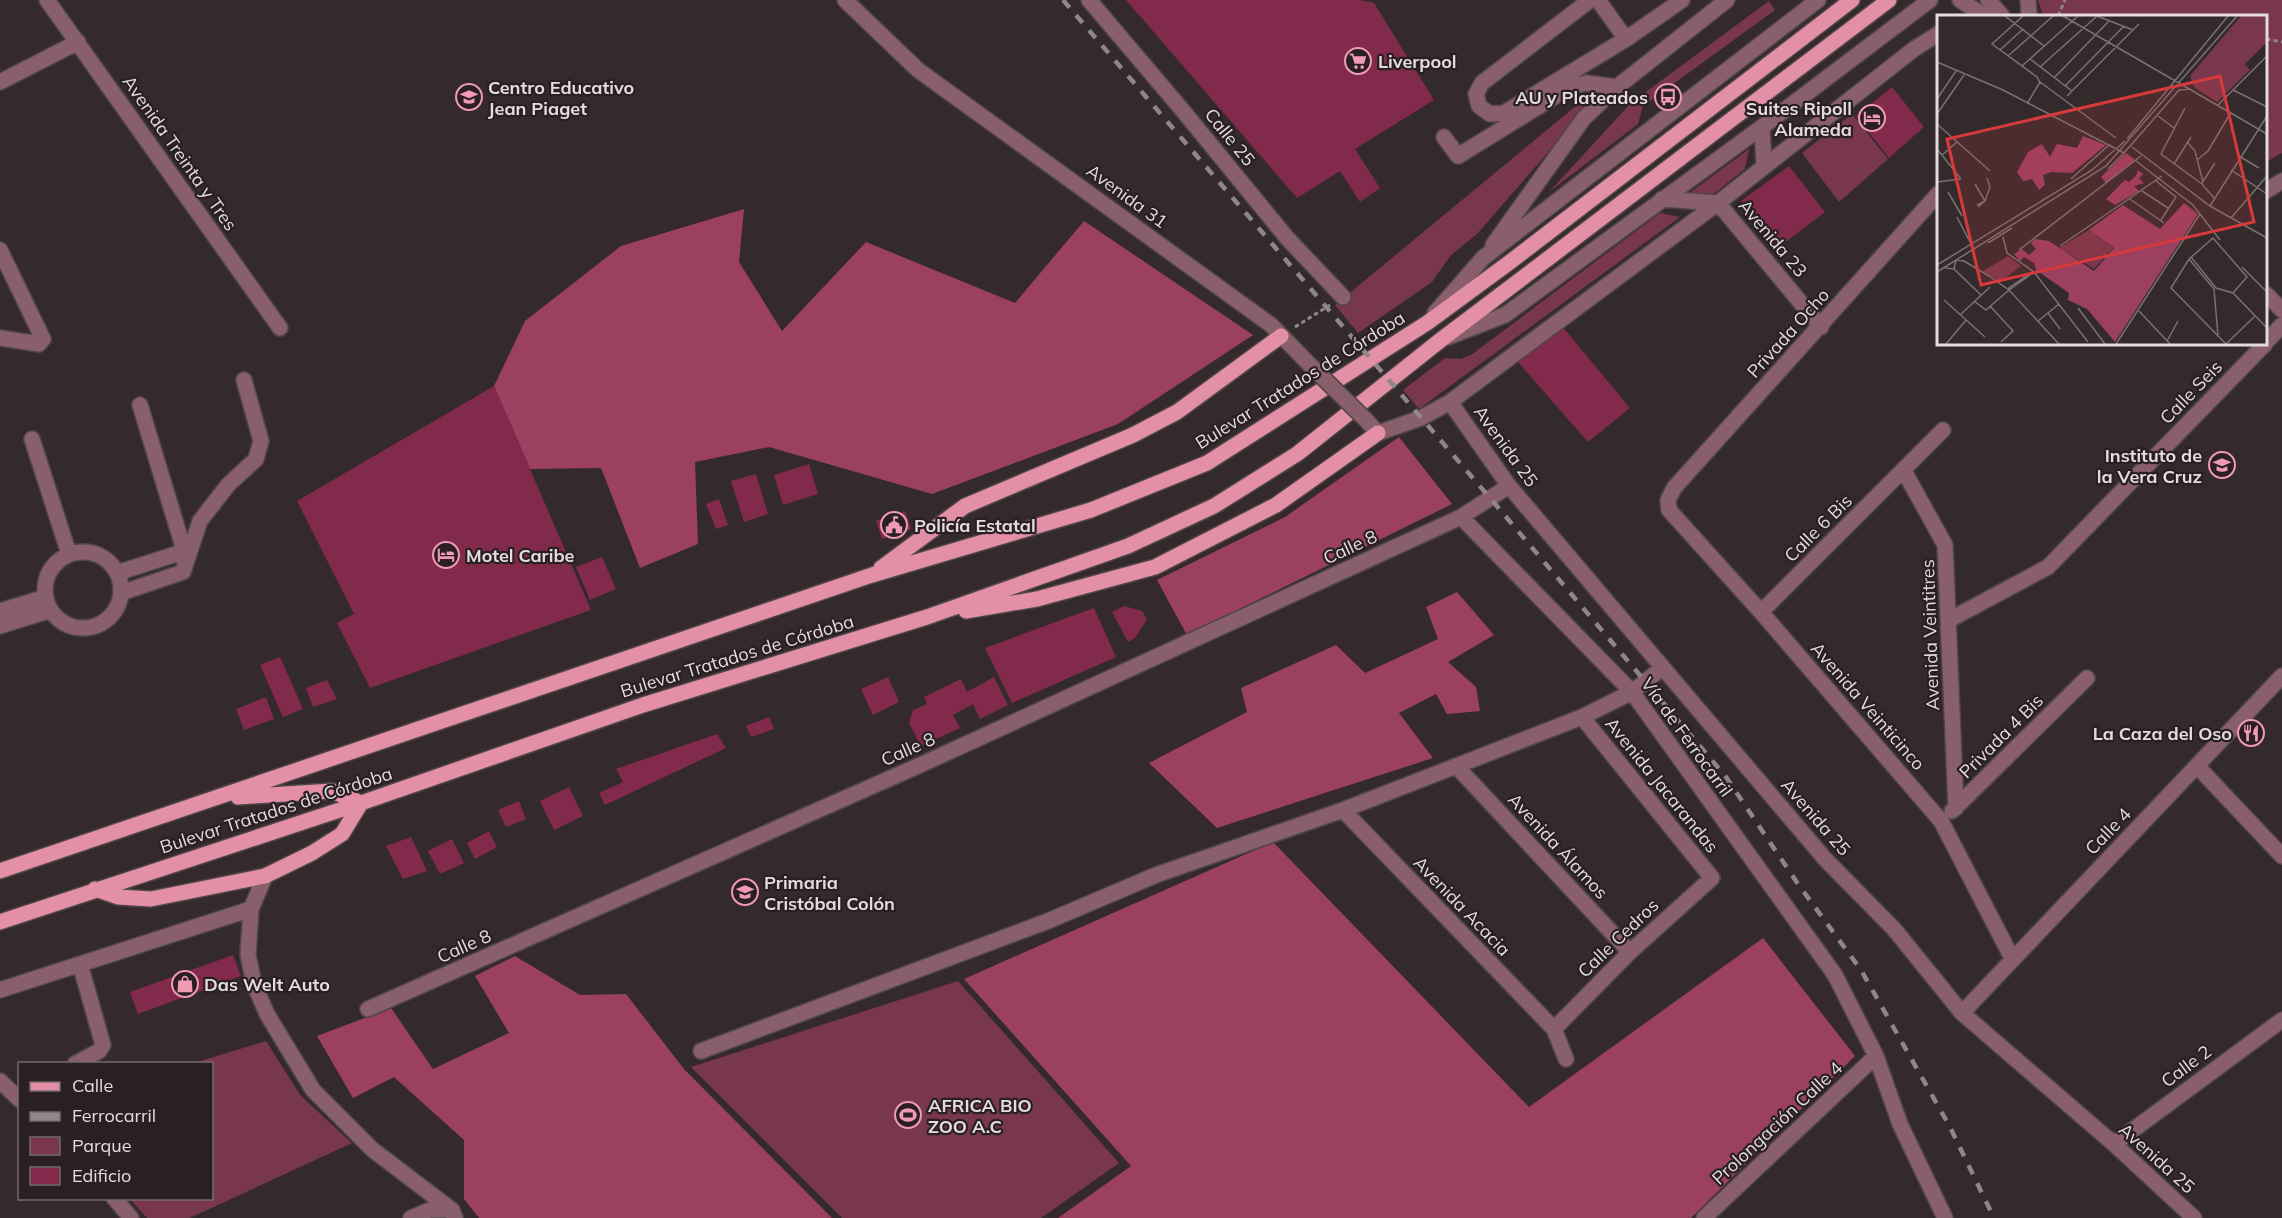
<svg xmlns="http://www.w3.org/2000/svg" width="2282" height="1218" viewBox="0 0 2282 1218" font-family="Mulish,sans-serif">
<rect width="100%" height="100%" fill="#342a2c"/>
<path fill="#78374d" d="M2038 0H2282V153L2266 162V16H2043Z
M1769 1 1775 10 1643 106 1638 124 1549 192 1631 103Z
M1588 96 1585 110 1477 234 1451 255 1432 282 1358 333 1335 305Z
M1852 114 1888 159 1839 202 1802 153Z
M1749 149 1745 169 1711 196 1688 194Z
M1660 213 1680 217 1419 409 1403 390 1445 358 1461 359 1471 355Z
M958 981 1119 1163 1041 1218H842L691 1067Z
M266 1041 301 1096 352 1143 190 1218H147L130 1199 212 1198V1064L194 1063Z"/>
<path fill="#9b4060" d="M744 209 739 262 782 331 866 242 1015 303 1084 221 1253 335 1118 424 932 494 769 447 695 462 698 544 640 568 601 468 530 469 494 386 525 321 621 246Z
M1399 437 1452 504 1187 635 1157 580 1285 517Z
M1457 592 1494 635 1448 662 1476 687 1480 711 1447 714 1436 694 1399 713 1433 758 1217 828 1149 763 1247 712 1241 688 1336 645 1365 673 1438 639 1426 607Z
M1273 842 1529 1107 1763 938 1855 1056 1691 1218H1058L1131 1166 964 979Z
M515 956 580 995 626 994 684 1069 832 1218H479L464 1199V1140L394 1077 353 1098 317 1036 391 1008 433 1069 509 1033 475 976Z"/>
<path fill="#822a4b" d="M1126 0H1360L1374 3 1434 100 1355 149 1380 188 1360 202 1340 171 1297 198Z
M1892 87 1924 127 1889 158 1856 116Z
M1789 166 1825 212 1779 247 1741 201Z
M1562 326 1630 408 1588 442 1517 361Z
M494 386 591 610 370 688 337 623 354 614 297 501Z
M809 464 818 494 783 505 774 475Z
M756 474 768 514 744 522 731 481Z
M719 499 728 525 716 529 706 504Z
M905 511 911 529 882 539 876 521Z
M602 557 616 589 590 600 576 567Z
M1124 606 1142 611 1147 619 1135 638 1128 642 1112 612Z
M1094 608 1116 657 1012 703 985 648Z
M280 657 303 709 283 717 260 665Z
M888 677 899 702 873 715 861 689Z
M994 677 1008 705 980 719 973 704 953 715 960 728 921 746 909 723 913 710 927 704 924 697 961 679 967 692Z
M327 680 337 699 313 707 306 688Z
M266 697 274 719 244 730 236 709Z
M769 717 774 729 751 737 746 726Z
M717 734 726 748 605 805 599 793 623 782 616 769Z
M569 787 583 816 554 830 540 801Z
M519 801 526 819 506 827 498 810Z
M489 831 497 847 475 859 467 843Z
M411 837 427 871 403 879 386 846Z
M452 839 464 863 440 874 428 851Z
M233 955 241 976 138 1014 130 992Z"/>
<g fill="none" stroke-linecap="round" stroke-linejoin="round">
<defs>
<path id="minor" d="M47 0 280 328
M845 0 918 70 1271 325 1312 367
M1089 0 1184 112 1287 238 1343 297
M1590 0 1482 83 1476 94 1479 106 1490 114 1504 113 1626 39
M1598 0 1626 39 1682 0
M1960 0 1984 16
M1988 0 2002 16
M2028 0 2029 16
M0 82 78 42
M1762 127 1764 166
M1444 137 1458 156 1570 87 1586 83 1617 87
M2266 191 2282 181
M1938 194 1674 488 1668 500 1669 510 1761 612 1941 821 2012 958
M1662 199 1718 203
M1718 203 1821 327
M1493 245 1584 118 1617 87 1727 0
M0 250 43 339 39 344 0 338
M2266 294 2282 310
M1435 313 1483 258 1818 0
M1448 337 1505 315 1762 127 1930 0
M2266 342 2282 325
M1450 402 1509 486 1825 859 1894 929 1962 1013 2114 1144 2194 1218
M140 405 187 560
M1366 420 1378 433 1421 418 1450 402 1718 203 1914 49 1938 34
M32 439 69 554
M1904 471 1945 545 1956 808
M1461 517 1632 692 1835 975 1876 1056 1900 1124 1945 1218
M45 590a38 38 0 1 1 76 0a38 38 0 1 1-76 0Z
M187 560 200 521 228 485 256 459 261 441 244 380
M117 573 176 554 187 560 183 572 121 593
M0 611 46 597
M1761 612 1943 430
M1949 620 2048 567 2265 344
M0 626 51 610
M2197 766 2282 856
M1457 767 1630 952
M1343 810 1554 1029 1566 1059
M1952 811 2087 678
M265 876 251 909 248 955 254 984 267 1014 313 1090 373 1150 452 1210 455 1218
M0 990 251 909
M368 1009 918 766 1461 517 1509 486
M1962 1013 2282 676
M1554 1029 1630 952 1712 878 1582 717
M701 1051 1048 921 1156 875 1343 810 1582 717 1632 692 1662 668
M75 1064 99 1051 103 1045 80 964
M0 1081 20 1100
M2114 1144 2282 1020
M114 1198 131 1218
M411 1218 430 1210H452
M1704 1218 1876 1056"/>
<path id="major" d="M881 568 965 506 1133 435 1177 412 1281 336
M966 611 1037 599 1155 567 1276 505 1378 433
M0 871 872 575 1091 510 1207 463 1427 323 1510 262 1852 0
M95 889 118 897 151 899 265 876 312 853 342 834 361 803 332 791 238 797
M0 922 361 803 643 705 927 617 1128 546 1214 506 1297 454 1442 339 1889 0"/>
</defs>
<use href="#minor" stroke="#504648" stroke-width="18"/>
<use href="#major" stroke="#504648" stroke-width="18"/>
<path stroke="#8e8688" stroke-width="3" stroke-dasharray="4.5 3" stroke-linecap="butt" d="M2058 16 2065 0
M2266 39 2282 42
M1295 327 1330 305"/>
<use href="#minor" stroke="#895f6b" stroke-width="15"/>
<use href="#major" stroke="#e38fa8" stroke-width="15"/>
<path stroke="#8f8688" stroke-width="4.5" stroke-dasharray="10 10" stroke-linecap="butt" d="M1063 0 1490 498 1726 777 1798 884 1861 970 1950 1127 1994 1218"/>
<defs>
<path id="minor-bridge" d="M1312 367 1366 420"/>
</defs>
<use href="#minor-bridge" stroke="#504648" stroke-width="18" stroke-linecap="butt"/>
<use href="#minor-bridge" stroke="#895f6b" stroke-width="15"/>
</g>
<defs>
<symbol id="supermarket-ring" viewBox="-11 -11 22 22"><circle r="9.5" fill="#2a2023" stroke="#f19ab4" stroke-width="1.5"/><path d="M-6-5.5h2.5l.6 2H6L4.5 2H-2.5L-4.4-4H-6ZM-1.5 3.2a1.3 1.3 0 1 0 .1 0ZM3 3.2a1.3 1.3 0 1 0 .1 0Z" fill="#f19ab4"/></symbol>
<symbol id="school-ring" viewBox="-11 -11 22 22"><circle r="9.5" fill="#2a2023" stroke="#f19ab4" stroke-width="1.5"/><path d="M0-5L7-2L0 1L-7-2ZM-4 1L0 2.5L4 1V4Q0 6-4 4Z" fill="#f19ab4"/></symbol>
<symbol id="bus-ring" viewBox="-11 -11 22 22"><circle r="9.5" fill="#2a2023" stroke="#f19ab4" stroke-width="1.5"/><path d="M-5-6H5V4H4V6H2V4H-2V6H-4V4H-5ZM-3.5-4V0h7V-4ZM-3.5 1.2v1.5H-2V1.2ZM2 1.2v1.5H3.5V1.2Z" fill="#f19ab4"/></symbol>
<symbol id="hotel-ring" viewBox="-11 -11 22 22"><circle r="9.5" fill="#2a2023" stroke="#f19ab4" stroke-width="1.5"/><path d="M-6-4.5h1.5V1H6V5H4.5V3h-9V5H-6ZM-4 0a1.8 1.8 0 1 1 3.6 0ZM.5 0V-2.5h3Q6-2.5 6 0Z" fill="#f19ab4"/></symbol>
<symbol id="civic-ring" viewBox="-11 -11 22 22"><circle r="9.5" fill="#2a2023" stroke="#f19ab4" stroke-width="1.5"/><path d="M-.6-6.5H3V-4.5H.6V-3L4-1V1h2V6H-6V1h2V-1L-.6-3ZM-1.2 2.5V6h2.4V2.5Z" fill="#f19ab4"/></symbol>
<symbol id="restaurant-ring" viewBox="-11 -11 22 22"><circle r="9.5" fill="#2a2023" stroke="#f19ab4" stroke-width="1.5"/><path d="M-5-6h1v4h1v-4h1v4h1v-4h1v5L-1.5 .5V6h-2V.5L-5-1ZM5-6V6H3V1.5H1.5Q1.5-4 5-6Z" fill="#f19ab4"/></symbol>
<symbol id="shop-ring" viewBox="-11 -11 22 22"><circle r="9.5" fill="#2a2023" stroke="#f19ab4" stroke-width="1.5"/><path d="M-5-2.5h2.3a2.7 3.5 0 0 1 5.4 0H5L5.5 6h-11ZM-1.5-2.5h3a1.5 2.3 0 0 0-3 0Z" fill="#f19ab4"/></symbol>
<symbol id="stadium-ring" viewBox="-11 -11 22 22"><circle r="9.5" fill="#2a2023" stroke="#f19ab4" stroke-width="1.5"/><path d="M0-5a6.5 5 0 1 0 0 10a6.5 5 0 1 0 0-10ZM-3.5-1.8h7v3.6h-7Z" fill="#f19ab4"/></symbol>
</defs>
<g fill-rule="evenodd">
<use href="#supermarket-ring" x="1343" y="46" width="30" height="30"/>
<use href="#school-ring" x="454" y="82" width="30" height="30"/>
<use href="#bus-ring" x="1653" y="82" width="30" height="30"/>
<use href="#hotel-ring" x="1857" y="103" width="30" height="30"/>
<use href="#school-ring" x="2207" y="450" width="30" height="30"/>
<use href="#civic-ring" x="879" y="510" width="30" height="30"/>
<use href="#hotel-ring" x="431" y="540" width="30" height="30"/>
<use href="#restaurant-ring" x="2236" y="718" width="30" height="30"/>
<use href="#school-ring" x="730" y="877" width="30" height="30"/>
<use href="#shop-ring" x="170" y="969" width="30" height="30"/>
<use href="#stadium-ring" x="893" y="1100" width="30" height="30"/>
</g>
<g text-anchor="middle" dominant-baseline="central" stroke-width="4.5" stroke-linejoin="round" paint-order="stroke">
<g font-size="18" font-weight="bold" fill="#e3dbdd" stroke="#2a2023" text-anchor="start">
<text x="1378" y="61">Liverpool</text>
<text x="488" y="87">Centro Educativo<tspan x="488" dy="21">Jean Piaget</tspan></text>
<text x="1648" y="97" text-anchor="end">AU y Plateados</text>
<text x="1852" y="108" text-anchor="end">Suites Ripoll<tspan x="1852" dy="21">Alameda</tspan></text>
<text x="2202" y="455" text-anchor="end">Instituto de<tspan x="2202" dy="21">la Vera Cruz</tspan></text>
<text x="914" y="525">Policía Estatal</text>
<text x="466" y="555">Motel Caribe</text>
<text x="2232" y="733" text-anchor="end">La Caza del Oso</text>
<text x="764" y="882">Primaria<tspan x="764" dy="21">Cristóbal Colón</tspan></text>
<text x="204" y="984">Das Welt Auto</text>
<text x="928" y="1105">AFRICA BIO<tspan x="928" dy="21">ZOO A.C</tspan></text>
</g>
<g font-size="18" fill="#e3dbdd" stroke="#2a2023">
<text transform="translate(1230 137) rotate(51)">Calle 25</text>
<text transform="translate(180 153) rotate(55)">Avenida Treinta y Tres</text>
<text transform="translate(1127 196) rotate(36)">Avenida 31</text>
<text transform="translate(1773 238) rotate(50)">Avenida 23</text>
<text transform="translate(1788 333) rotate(-48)">Privada Ocho</text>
<text transform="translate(1300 380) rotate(-32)">Bulevar Tratados de Córdoba</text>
<text transform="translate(2191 392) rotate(-46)">Calle Seis</text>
<text transform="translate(1506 446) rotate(54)">Avenida 25</text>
<text transform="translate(1818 528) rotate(-45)">Calle 6 Bis</text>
<text transform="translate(1350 547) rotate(-25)">Calle 8</text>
<text transform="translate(1930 635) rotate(-92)">Avenida Veintitres</text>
<text transform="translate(737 656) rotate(-17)">Bulevar Tratados de Córdoba</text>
<text transform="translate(1868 706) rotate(49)">Avenida Veinticinco</text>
<text transform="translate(2001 736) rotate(-45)">Privada 4 Bis</text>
<text transform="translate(1687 737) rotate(54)">Vía de Ferrocarril</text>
<text transform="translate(908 749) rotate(-24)">Calle 8</text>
<text transform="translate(1662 785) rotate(51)">Avenida Jacarandas</text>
<text transform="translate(276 810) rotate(-18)">Bulevar Tratados de Córdoba</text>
<text transform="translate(1816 817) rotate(49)">Avenida 25</text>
<text transform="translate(2108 831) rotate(-46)">Calle 4</text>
<text transform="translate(1558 846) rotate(47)">Avenida Álamos</text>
<text transform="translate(1462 906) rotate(46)">Avenida Acacia</text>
<text transform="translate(1618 938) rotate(-44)">Calle Cedros</text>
<text transform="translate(464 946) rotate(-24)">Calle 8</text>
<text transform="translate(2186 1066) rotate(-37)">Calle 2</text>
<text transform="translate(1777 1123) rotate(-43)">Prolongación Calle 4</text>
<text transform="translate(2157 1158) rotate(42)">Avenida 25</text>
</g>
</g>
<g transform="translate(1937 15)">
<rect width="330" height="330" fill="#342a2c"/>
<path d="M304 1H330V27L308 49 313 55 280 87 257 72 253 61ZM152 215 176 233 157 254 122 233ZM71 241 84 251 63 267 46 256Z" fill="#78374d"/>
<path d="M146 121 169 130 135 158 114 157 106 160 108 170 102 175 95 164 86 166 80 157 91 137 105 129 113 142 120 129 140 133ZM189 138 198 145 169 168 164 162ZM201 155 206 159 202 163 207 168 197 171 202 176 178 190 169 184 188 165 192 167 199 161ZM247 188 261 199 178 327 150 294 131 285 132 278 99 255 97 248 87 242 83 246 77 239 85 234 92 240 99 234 94 228 98 224 112 226 157 256 177 233 152 215 186 190 223 214Z" fill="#9b4060"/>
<path fill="none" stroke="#7a7173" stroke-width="1.5" d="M68 1 107 31M86 1 55 29 100 62 103 67 90 89M126 1 330 119M160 1 196 15M63 35 86 14M71 41 116 1M93 44 135 76M0 47 66 75 187 138 242 75 254 74M85 51 141 1M103 52 160 1M117 63 172 6M103 67 179 123M128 71 187 11M296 75 330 92M130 81 202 9M0 84 19 56M280 91 330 41M248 93 224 139 265 169 277 183M0 99 27 60M221 101 237 113M0 109 53 156M190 124 291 1M251 128 258 136 266 167M195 132 273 191 330 223M0 134 24 164M5 140 20 127M302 141 322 153M260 145 271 136 293 99M199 146 256 190 283 225M237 149 254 122M171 154 187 138M294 155 330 179M134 164 173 129M219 166 239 182 224 205M0 167 24 164M265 168 278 148M38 169 48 186M205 176 231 193M11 177 25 201M193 184 227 208M48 186 53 172 50 163M40 190 48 186 41 192M273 191 330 101M20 202 34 229M294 203 330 161M66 222 70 238 97 257 151 327M51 228 75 213M123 231 225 161M82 235 204 141M254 242 279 273 296 278 330 313M252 244 277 274M0 250 155 155 188 126M305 252 330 277M8 253 17 254 19 245 27 246 52 261 72 275 122 329M17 254 44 280M0 257 169 151 300 1M95 257H97L72 275V273ZM277 274 281 321M296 278 310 262 276 223 252 244 234 273 289 329 318 301M7 285 48 322M37 286 49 295 72 275M53 291 76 316 64 327M141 293 168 329M202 296 233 329M111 298 123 314M23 300 53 272M101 306 122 289M230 326 241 306M9 329 29 305M179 329 263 199"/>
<path fill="#d73a3a" fill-opacity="0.15" stroke="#d73a3a" stroke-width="3" d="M283 61 317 207 44 270 10 124Z"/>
<rect width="330" height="330" fill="none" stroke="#e3dbdd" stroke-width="3"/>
</g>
<rect x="18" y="1062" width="195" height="138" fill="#2a2023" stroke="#746b6d" stroke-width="1.5"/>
<rect x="30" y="1082" width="30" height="9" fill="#e38fa8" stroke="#746b6d" stroke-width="1.5"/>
<text x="72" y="1092" font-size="18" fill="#e3dbdd">Calle</text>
<rect x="30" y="1112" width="30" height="9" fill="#8f8688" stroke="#746b6d" stroke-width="1.5"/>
<text x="72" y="1122" font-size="18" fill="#e3dbdd">Ferrocarril</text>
<rect x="30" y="1137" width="30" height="18" fill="#78374d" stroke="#746b6d" stroke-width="1.5"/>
<text x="72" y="1152" font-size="18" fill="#e3dbdd">Parque</text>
<rect x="30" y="1167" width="30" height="18" fill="#822a4b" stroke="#746b6d" stroke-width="1.5"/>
<text x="72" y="1182" font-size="18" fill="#e3dbdd">Edificio</text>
</svg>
